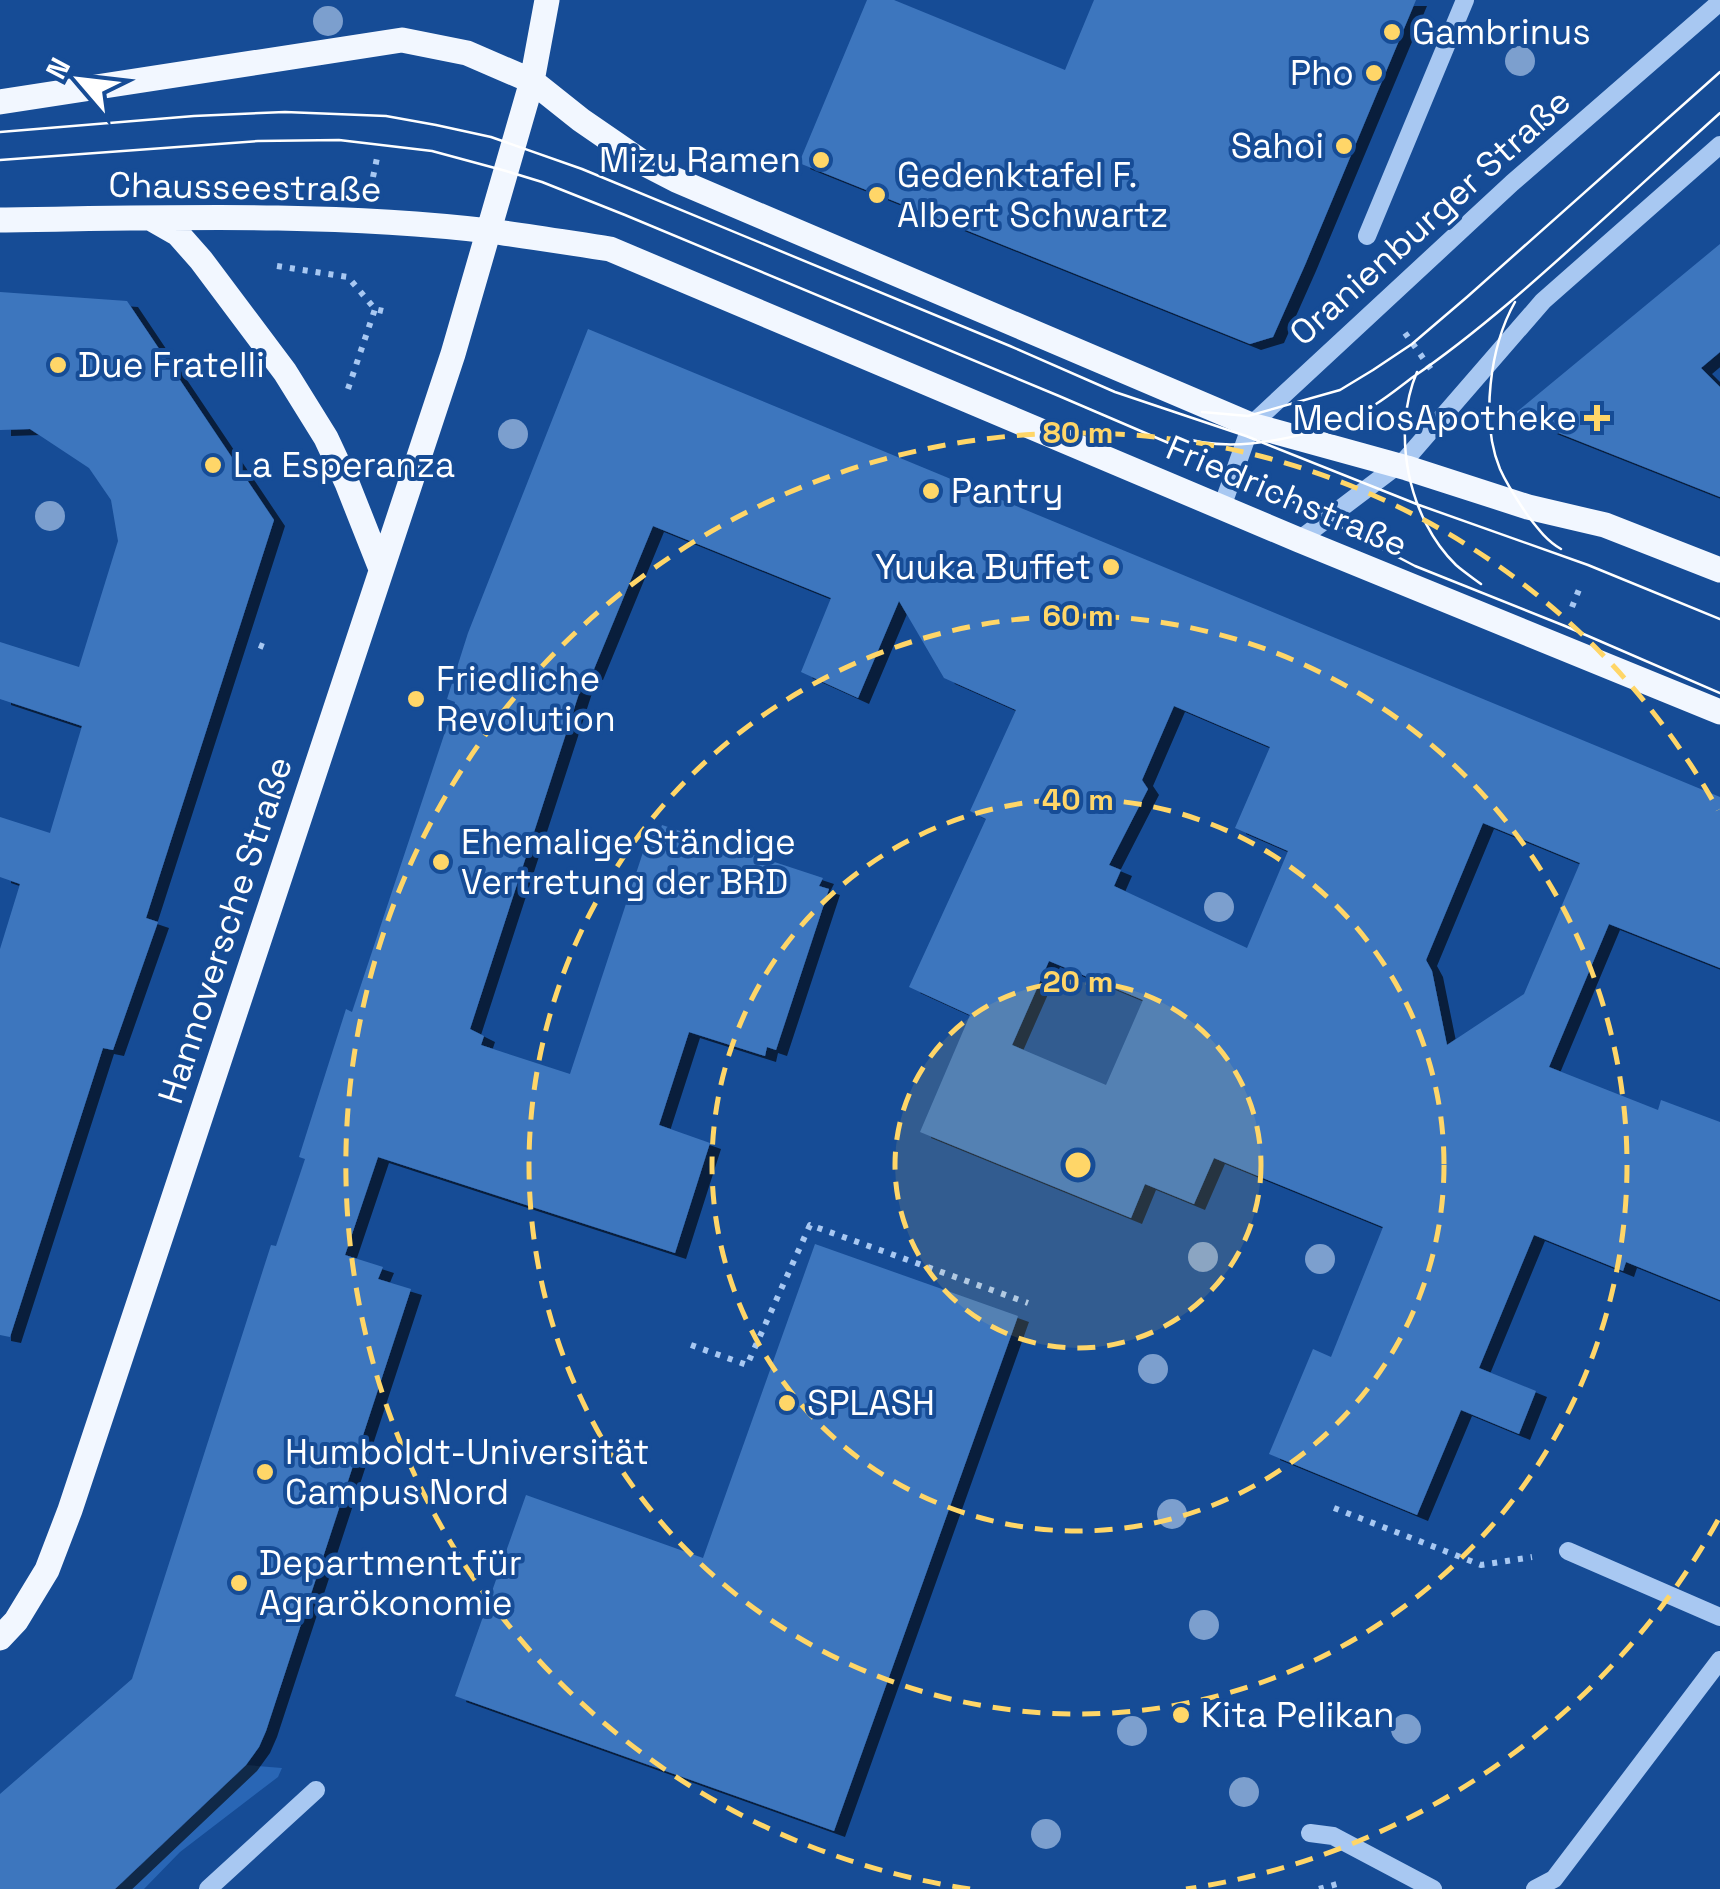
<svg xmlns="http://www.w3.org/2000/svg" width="1720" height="1889" viewBox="0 0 1720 1889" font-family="'Space Grotesk',sans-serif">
<defs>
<filter id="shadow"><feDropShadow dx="11" dy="6" stdDeviation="0" flood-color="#0009"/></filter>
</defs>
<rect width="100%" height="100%" fill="#164c96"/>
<path fill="#2966b5" d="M246 1765 282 1768 278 1777 180 1852 144 1889H115Z"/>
<path fill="#3e76be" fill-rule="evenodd" filter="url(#shadow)" d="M867 0H894L1065 70 1094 0H1416L1305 265 1273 337 1250 344 799 163Z
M1720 244V352L1701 368 1720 387V497L1513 415Z
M0 292 127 301 274 520 146 918 158 922 113 1050 103 1048 10 1337 0 1335V949L20 884 0 877V817L50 833 82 726 0 699V642L79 667 118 541 111 500 89 468 30 429 0 430Z
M588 329 1720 797V968L1609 924 1549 1067 1658 1110 1661 1100 1720 1122V1300L1626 1262 1623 1271 1534 1235 1479 1368 1536 1391 1519 1434 1461 1410 1417 1515 1269 1454 1313 1349 1331 1357 1383 1227 1214 1158 1194 1204 1145 1184 1131 1218 920 1132 970 1015 909 987 986 819 970 811 1016 710 944 678 899 601 858 698 801 672 831 598 653 526 592 674 586 672 470 1029 484 1036 481 1045 570 1074 650 831 659 834 662 825 823 878 819 886 829 889 776 1050 767 1047 765 1056 689 1032 659 1125 710 1143 675 1253 378 1157 345 1255 383 1267 378 1279 411 1289 266 1731 259 1747 246 1765 115 1889H0V1794L132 1679 271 1245 276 1246 305 1159 299 1157 346 1009 352 1012 455 702 447 699 468 633ZM1174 706 1270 747 1235 828 1288 851 1247 948 1114 886 1121 870 1109 865 1148 789 1142 780ZM1483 823 1580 863 1524 994 1447 1045 1432 971 1426 960ZM1049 961 1143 1000 1106 1085 1012 1045Z
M815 1244 1018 1316 834 1831 455 1696 526 1495 703 1558Z"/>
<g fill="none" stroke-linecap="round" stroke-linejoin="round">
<path stroke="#a8c8f2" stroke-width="6" stroke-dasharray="5 8" stroke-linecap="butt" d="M373 177 377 158
M277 266 348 277 375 309 387 312
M1405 333 1433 372
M348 389 375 309
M1572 607 1580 587
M259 645 269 649
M691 1345 747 1365 810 1225 1028 1303
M1334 1508 1481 1565 1532 1557
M1319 1889 1337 1884"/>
<path stroke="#a8c8f2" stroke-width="18" d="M1367 236 1465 0
M1222 507 1251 425 1512 183 1720 2
M1299 540 1406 459 1543 301 1720 145
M1568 1551 1720 1617
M1310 1833 1333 1836 1433 1889
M208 1889 316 1790
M1535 1889 1554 1879 1720 1660"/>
<path stroke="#f2f7ff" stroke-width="25" d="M0 102 402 40 467 53 532 81 581 120 645 164 676 180 1251 425 1407 468 1528 507 1605 525 1720 570
M150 218 178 234 201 260 285 372 326 438 347 483 381 569
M0 220C162 218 327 212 489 231 529 236 570 243 610 249L1299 540 1720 712
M0 1638 16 1621 47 1570 70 1510 167 1218 453 354 532 81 547 0"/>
<path stroke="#fff" stroke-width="2.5" d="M0 132 194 116 285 112 386 116 436 125 491 137 582 169 1010 346 1115 392 1246 436 1419 505 1588 565 1720 619
M0 160 258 141 339 140 432 151 506 171 542 182 625 215 1059 396 1234 471 1415 566 1565 626 1720 693
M1515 302C1490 346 1480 421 1500 469 1508 487 1518 501 1528 516 1538 529 1547 541 1561 549
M1417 372C1391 433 1408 518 1456 565 1464 572 1473 578 1481 584
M1202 412 1248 416 1340 390 1373 370 1412 344 1467 297 1720 72
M1177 436C1237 457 1323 435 1376 404 1389 396 1401 386 1413 377 1447 354 1478 329 1510 302 1581 241 1650 176 1720 113"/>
</g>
<g fill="#7c9fce">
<circle cx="328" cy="21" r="15"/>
<circle cx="1520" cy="61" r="15"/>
<circle cx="513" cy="434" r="15"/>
<circle cx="50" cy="516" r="15"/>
<circle cx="1219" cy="907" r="15"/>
<circle cx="1203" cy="1257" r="15"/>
<circle cx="1320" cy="1259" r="15"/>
<circle cx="1153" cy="1369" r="15"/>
<circle cx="1172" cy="1514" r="15"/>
<circle cx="1204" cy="1625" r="15"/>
<circle cx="1406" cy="1729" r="15"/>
<circle cx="1132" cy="1731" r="15"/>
<circle cx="1244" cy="1792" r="15"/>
<circle cx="1046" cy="1834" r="15"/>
</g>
<circle cx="1078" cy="1165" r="183" fill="#ffd668" fill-opacity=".12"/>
<g fill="none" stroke="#ffd668" stroke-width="5" stroke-dasharray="18 12">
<circle cx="1078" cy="1165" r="183"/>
<circle cx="1078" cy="1165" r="366"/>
<circle cx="1078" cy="1165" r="549"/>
<path d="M1718 1520A732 732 0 0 1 1186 1889M970 1889A732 732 0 1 1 1718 810"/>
</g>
<g fill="#ffd668" stroke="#164c96" stroke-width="4">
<circle cx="1392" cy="32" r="10"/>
<circle cx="1374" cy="73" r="10"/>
<circle cx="1344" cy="146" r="10"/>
<circle cx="821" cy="160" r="10"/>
<circle cx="877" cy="195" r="10"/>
<circle cx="58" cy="365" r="10"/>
<path d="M1592 403h10v10h10v10h-10v10h-10v-10h-10v-10h10z"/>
<circle cx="213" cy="465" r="10"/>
<circle cx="931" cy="491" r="10"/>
<circle cx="1111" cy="567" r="10"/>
<circle cx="416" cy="699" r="10"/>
<circle cx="441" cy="862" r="10"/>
<circle cx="787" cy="1403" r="10"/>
<circle cx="265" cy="1472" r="10"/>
<circle cx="239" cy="1583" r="10"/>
<circle cx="1181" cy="1715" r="10"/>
</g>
<g text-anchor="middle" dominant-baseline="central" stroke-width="8" stroke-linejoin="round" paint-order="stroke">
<g font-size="35" fill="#fff" stroke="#164c96" text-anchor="start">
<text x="1412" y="32">Gambrinus</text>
<text x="1354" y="73" text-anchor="end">Pho</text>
<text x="1324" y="146" text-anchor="end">Sahoi</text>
<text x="801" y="160" text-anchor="end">Mizu Ramen</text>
<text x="897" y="175">Gedenktafel F.<tspan x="897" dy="40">Albert Schwartz</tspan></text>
<text x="78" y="365">Due Fratelli</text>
<text x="1577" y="418" text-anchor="end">MediosApotheke</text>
<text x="233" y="465">La Esperanza</text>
<text x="951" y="491">Pantry</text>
<text x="1091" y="567" text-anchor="end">Yuuka Buffet</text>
<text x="436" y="679">Friedliche<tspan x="436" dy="40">Revolution</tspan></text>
<text x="461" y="842">Ehemalige Ständige<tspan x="461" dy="40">Vertretung der BRD</tspan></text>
<text x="807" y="1403">SPLASH</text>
<text x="285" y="1452">Humboldt-Universität<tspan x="285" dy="40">Campus Nord</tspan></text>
<text x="259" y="1563">Department für<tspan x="259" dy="40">Agrarökonomie</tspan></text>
<text x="1201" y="1715">Kita Pelikan</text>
</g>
<g font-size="35" fill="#fff" stroke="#164c96">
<text transform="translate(245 187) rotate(1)">Chausseestraße</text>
<text transform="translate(1430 217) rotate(-42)">Oranienburger Straße</text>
<text transform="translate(1287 496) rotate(23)">Friedrichstraße</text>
<text transform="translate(225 930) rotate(-72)">Hannoversche Straße</text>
</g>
</g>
<circle cx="1078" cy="1165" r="15" fill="#ffd668" stroke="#164c96" stroke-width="5"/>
<g font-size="30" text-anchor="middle" font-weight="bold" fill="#ffd668" stroke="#164c96" stroke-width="8" stroke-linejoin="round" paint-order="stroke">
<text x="1078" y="443">80 m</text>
<text x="1078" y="626">60 m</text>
<text x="1078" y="810">40 m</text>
<text x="1078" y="992">20 m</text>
</g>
<g transform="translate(80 80) rotate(298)" stroke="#164c96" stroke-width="8" paint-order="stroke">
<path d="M0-8L18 38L0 25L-18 38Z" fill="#ffffff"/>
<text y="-15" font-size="28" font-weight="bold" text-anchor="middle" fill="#ffffff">N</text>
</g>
</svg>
